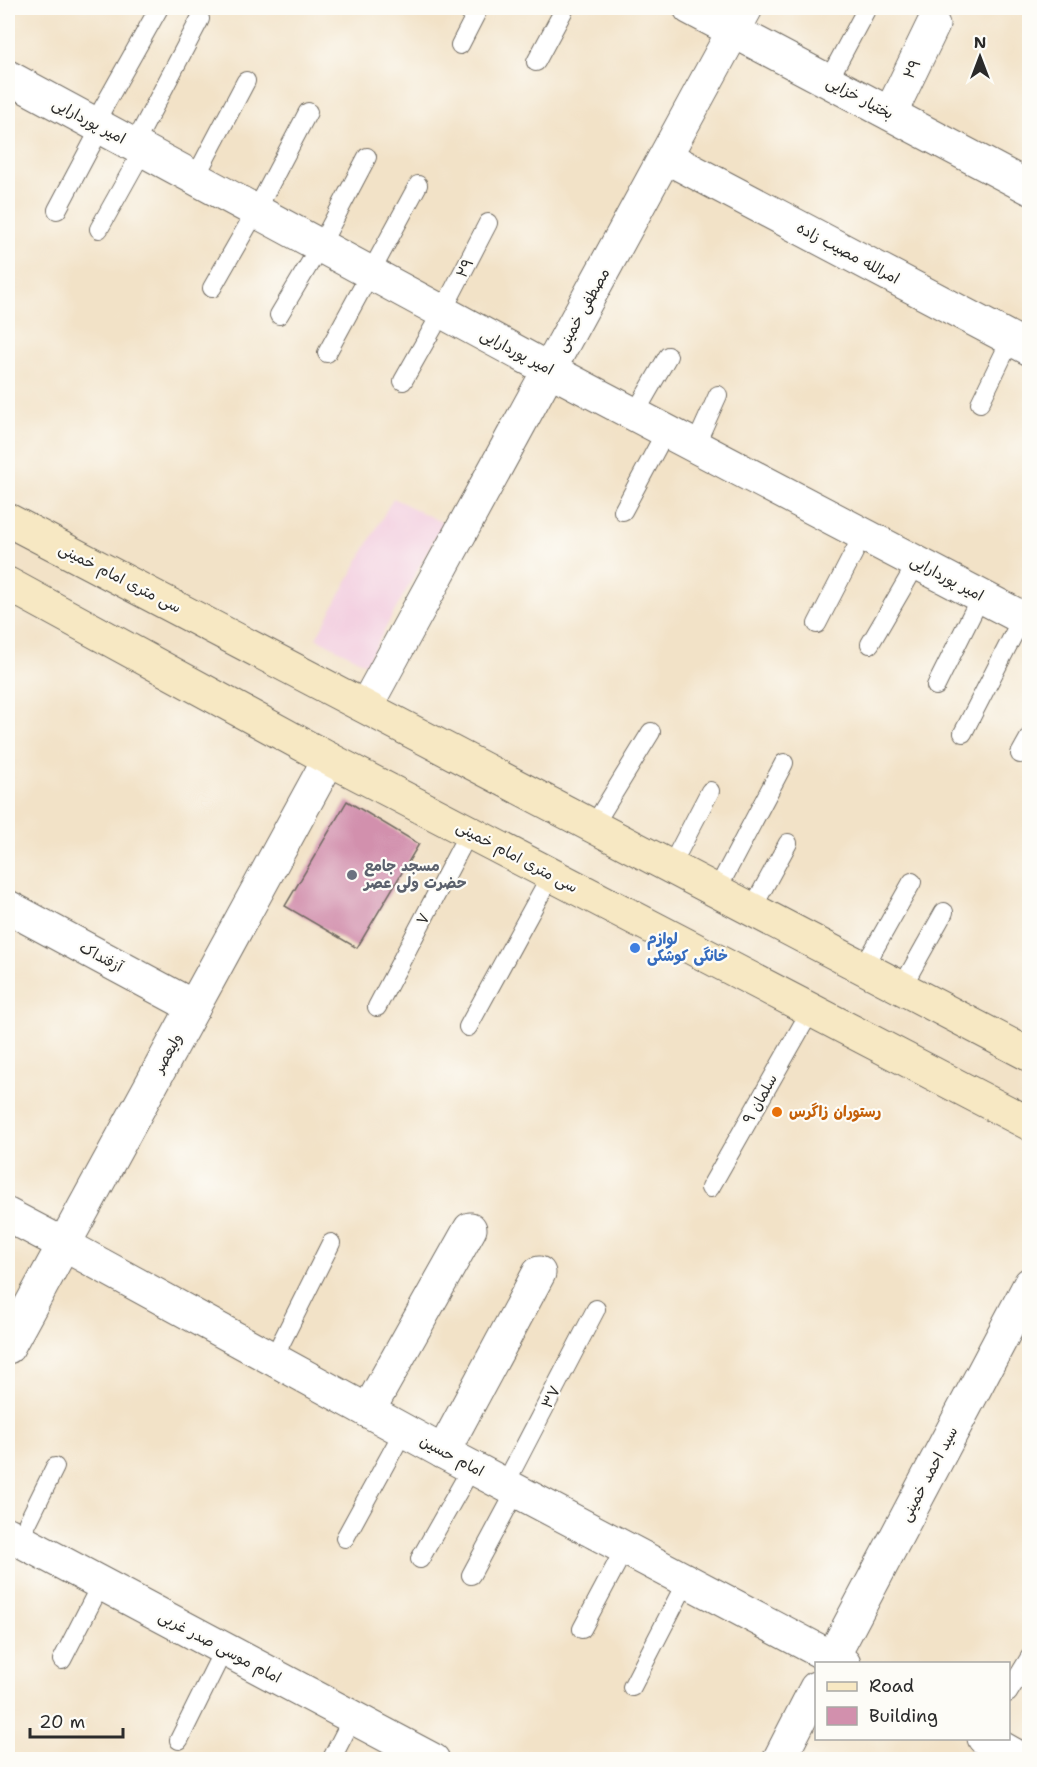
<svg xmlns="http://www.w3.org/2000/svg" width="1037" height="1767" viewBox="0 0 1037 1767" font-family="'Shantell Sans','Playpen Sans Arabic',sans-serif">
<rect width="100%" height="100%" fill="#fdfcf7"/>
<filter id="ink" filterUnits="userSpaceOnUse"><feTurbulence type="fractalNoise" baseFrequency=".0167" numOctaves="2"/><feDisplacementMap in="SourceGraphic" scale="12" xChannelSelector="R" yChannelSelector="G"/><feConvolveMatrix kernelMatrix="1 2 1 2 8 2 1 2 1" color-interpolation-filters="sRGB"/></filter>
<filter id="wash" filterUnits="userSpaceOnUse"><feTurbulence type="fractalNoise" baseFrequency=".008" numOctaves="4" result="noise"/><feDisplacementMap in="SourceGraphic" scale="24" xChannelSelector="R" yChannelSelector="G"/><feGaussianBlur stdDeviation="1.35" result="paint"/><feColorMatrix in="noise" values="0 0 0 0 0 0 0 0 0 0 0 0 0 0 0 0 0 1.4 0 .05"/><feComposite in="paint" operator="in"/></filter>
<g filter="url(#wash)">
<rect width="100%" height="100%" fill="#f2e2c7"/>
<path fill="#f3cfe0" d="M393 498 443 523 366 664 316 638Z"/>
<g id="blocks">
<path fill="#d290ad" d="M347 801 419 844 357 948 285 906Z"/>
</g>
</g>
<g filter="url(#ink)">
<use href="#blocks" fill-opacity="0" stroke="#716b62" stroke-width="1.5"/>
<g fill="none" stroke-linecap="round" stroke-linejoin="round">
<defs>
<path id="service" d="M460 45 479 8
M536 62 565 8
M828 81 867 8
M94 124 159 8
M134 145 200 19
M195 178 246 81
M57 210 101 127
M99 229 143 150
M212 288 256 211 308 112
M279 315 320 246 367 157
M327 353 418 185
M403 381 442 312 488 223
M980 403 1011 339
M634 415 668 356
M695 446 718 395
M623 511 666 431
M817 624 863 535
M870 644 917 563
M936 686 981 596
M963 733 1022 618
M1020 754 1030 736
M594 825 651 732
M671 866 710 791
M717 890 784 763
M752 909 788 843
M864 967 912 882
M902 987 944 912
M377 1007 469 832
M468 1027 551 875
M710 1188 811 1010
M273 1359 331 1243
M505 1484 596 1309
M345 1538 404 1430
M19 1540 55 1467
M420 1559 472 1467
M471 1575 516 1491
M582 1629 625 1548
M62 1660 101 1584
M632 1687 687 1580
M1008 1693 1030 1657
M179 1740 224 1649
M331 1760 353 1717"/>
<path id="minor" d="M690 8 1030 188
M8 77 550 370 1030 622
M890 114 933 25
M666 157 1030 349
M366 706 746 8
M8 907 194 1007
M8 1215 63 1244
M368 1411 470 1229
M443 1452 539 1273
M8 1534 433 1760
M829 1664 1030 1284
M779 1760 816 1688"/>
<path id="tertiary" d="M63 1244 443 1452 844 1664
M8 1347 329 759
M984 1738 1023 1760"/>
<path id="secondary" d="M8 520 1030 1055
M8 584 329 759 1030 1124"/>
</defs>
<use href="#service" stroke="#716b62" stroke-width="20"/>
<use href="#minor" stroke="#716b62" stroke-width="35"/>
<use href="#tertiary" stroke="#716b62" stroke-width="35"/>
<use href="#secondary" stroke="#716b62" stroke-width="35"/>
<use href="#service" stroke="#fff" stroke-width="18"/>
<use href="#minor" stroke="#fff" stroke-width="33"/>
<use href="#tertiary" stroke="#fff" stroke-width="33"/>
<use href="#secondary" stroke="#f7e8c3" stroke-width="33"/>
</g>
</g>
<circle fill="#6b7280" stroke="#fdfcf7" stroke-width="2" cx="352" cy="875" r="6"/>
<circle fill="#3f7fe0" stroke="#fdfcf7" stroke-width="2" cx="635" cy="948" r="6"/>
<circle fill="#e8710a" stroke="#fdfcf7" stroke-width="2" cx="777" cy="1112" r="6"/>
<g text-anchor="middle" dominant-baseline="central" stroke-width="4.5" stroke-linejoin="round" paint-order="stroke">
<g font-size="15" fill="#2b2b2b" stroke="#fdfcf7">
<text transform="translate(912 69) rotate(-64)">۲۹</text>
<text transform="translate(860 98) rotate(28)">بختیار خزایی</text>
<text transform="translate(89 121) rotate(28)">امیر پوردارایی</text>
<text transform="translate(848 253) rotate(28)">امرالله مصیب زاده</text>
<text transform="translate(465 268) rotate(-63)">۲۹</text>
<text transform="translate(583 310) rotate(-61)">مصطفی خمینی</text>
<text transform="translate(517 352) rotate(28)">امیر پوردارایی</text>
<text transform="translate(120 578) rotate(27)">سی متری امام خمینی</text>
<text transform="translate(947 578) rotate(28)">امیر پوردارایی</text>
<text transform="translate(517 857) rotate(28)">سی متری امام خمینی</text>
<text transform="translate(423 919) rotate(-62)">۷</text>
<text transform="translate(101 957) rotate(28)">آزفنداک</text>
<text transform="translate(168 1053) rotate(-61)">وليعصر</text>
<text transform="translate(760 1099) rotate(-61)">سلمان ۹</text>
<text transform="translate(551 1397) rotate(-63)">۳۷</text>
<text transform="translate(452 1456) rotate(28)">امام حسین</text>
<text transform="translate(929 1474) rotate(-62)">سید احمد خمینی</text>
<text transform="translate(220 1647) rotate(28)">امام موسی صدر غربی</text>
</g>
<g font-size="15" font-weight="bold" fill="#5b616d" stroke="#fdfcf7" text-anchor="start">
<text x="364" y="866">مسجد جامع<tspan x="364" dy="17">حضرت ولی عصر</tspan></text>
</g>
<g font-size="15" font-weight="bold" fill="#366cbe" stroke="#fdfcf7" text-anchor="start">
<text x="647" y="939">لوازم<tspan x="647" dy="17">خانگی کوشکی</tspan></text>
</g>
<g font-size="15" font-weight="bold" fill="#c56008" stroke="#fdfcf7" text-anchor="start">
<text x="789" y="1112">رستوران زاگرس</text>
</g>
</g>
<rect width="1037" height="1767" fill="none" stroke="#fdfcf7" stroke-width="30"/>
<rect x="815" y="1662" width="195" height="78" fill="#fdfcf7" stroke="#a9a8a5" stroke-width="1.5"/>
<rect x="827" y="1682" width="30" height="9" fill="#f7e8c3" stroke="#a9a8a5" stroke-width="1.5"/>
<text x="869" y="1692" font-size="18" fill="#2b2b2b">Road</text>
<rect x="827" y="1707" width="30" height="18" fill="#d290ad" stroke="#a9a8a5" stroke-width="1.5"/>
<text x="869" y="1722" font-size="18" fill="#2b2b2b">Building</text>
<g transform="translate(980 57)" stroke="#fdfcf7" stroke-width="4.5" paint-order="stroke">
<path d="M0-4.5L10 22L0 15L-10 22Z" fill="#2b2b2b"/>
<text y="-9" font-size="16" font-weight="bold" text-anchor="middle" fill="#2b2b2b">N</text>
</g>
<path d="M30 1728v9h93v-9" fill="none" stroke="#2b2b2b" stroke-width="3"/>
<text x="39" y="1728" font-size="18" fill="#2b2b2b" stroke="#fdfcf7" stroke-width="4.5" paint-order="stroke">20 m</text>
</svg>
